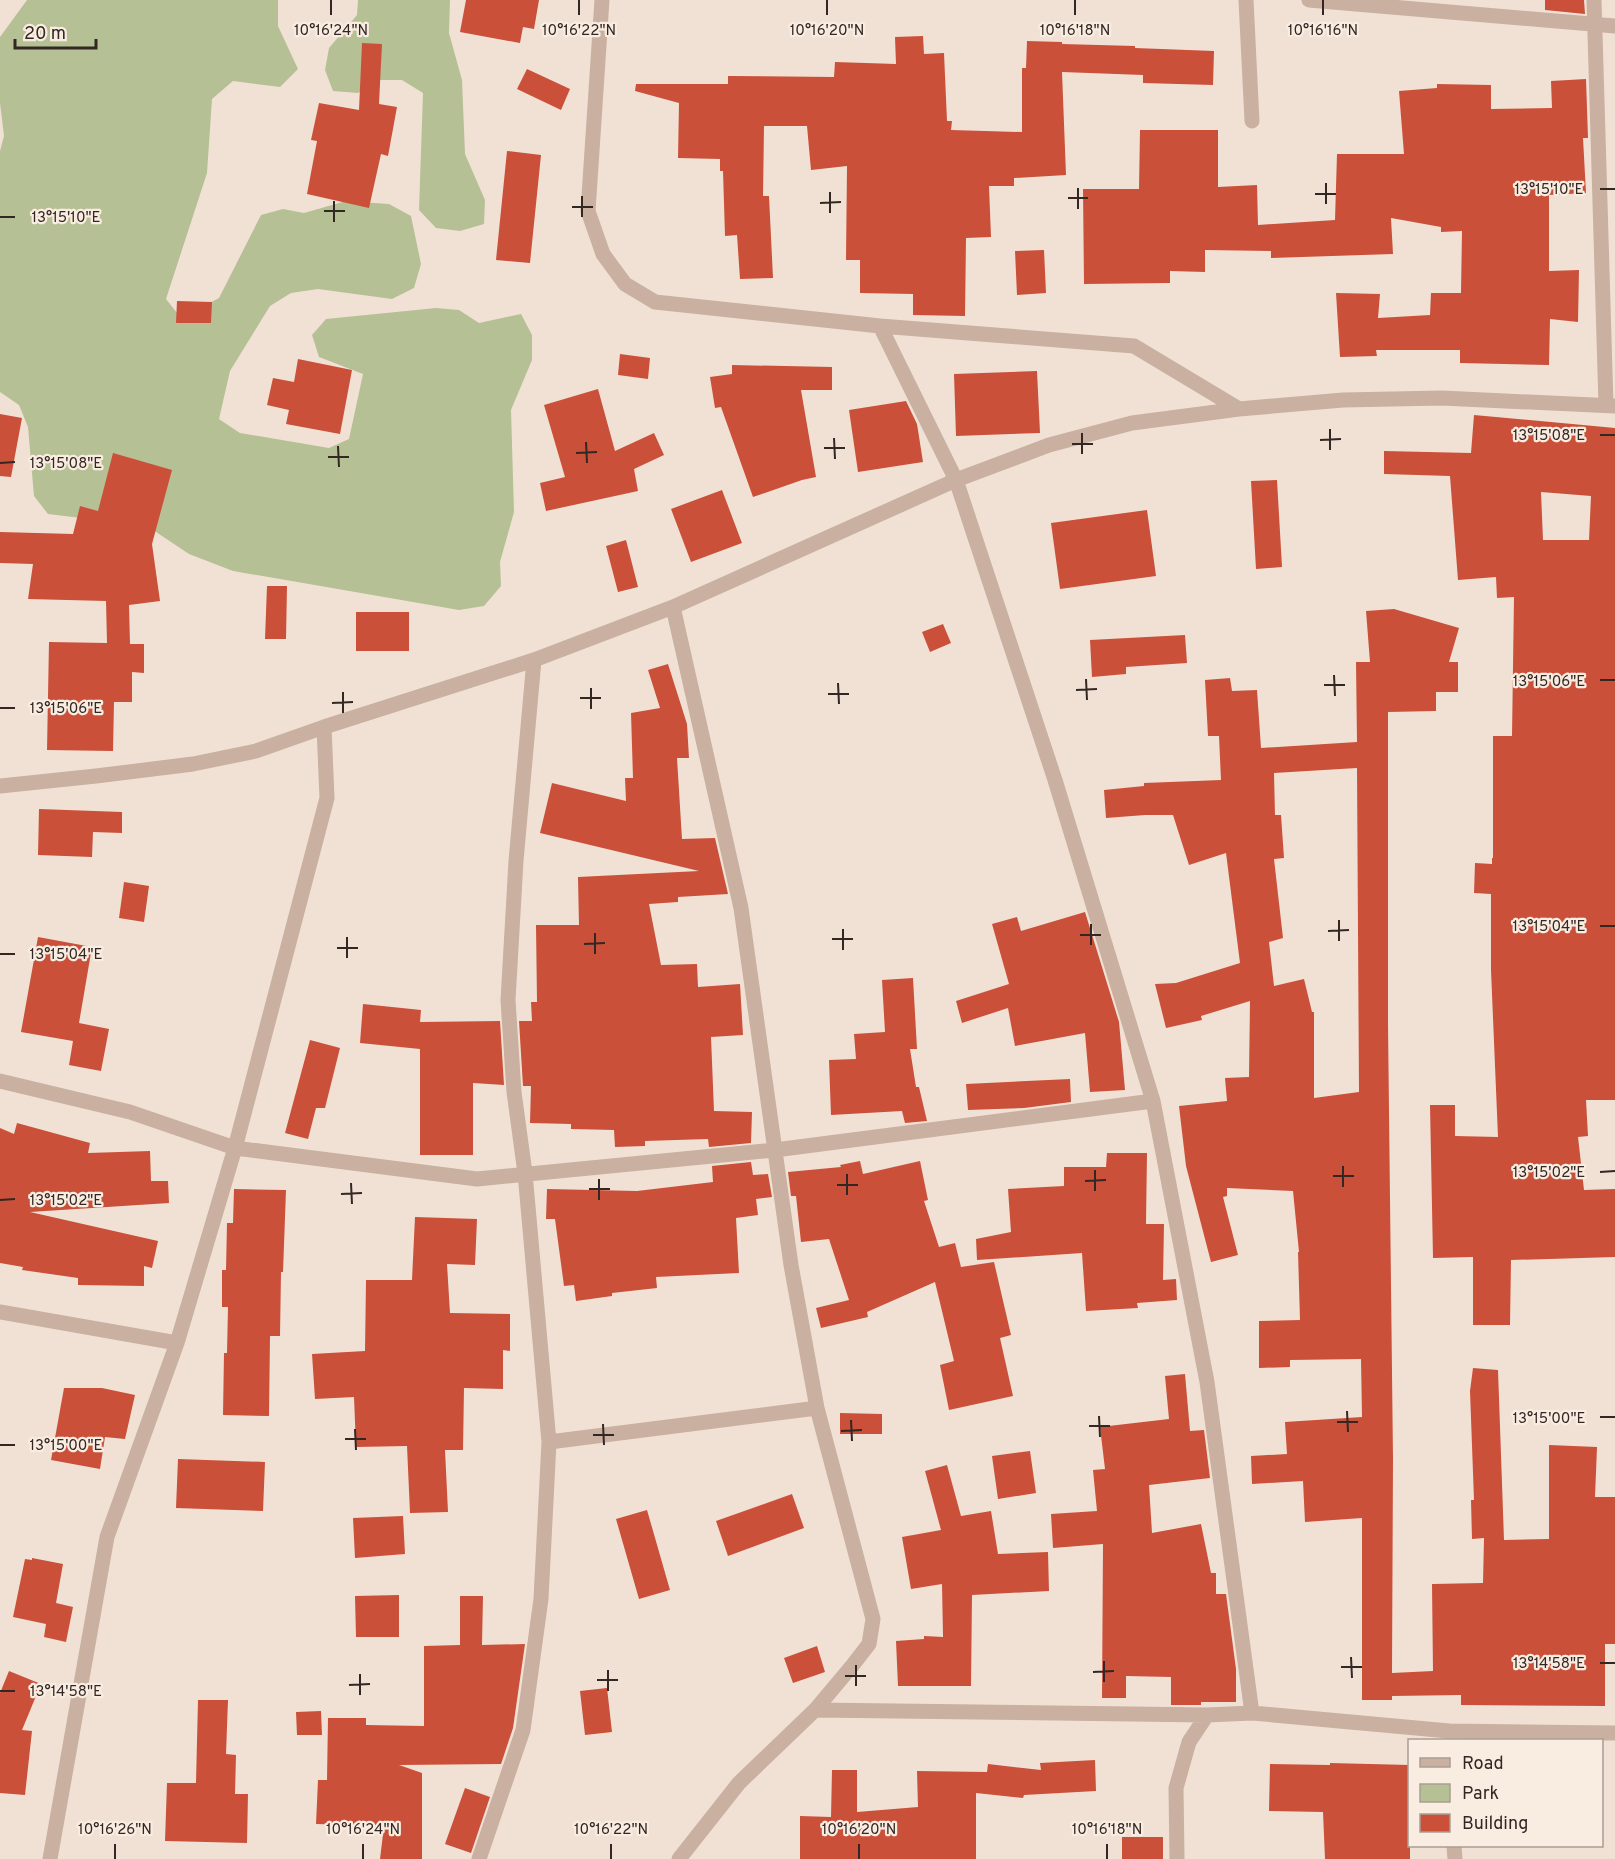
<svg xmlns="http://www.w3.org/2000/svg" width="1615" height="1859" viewBox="0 0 1615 1859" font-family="Overpass,sans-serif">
<rect width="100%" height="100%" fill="#f1e1d5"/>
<path fill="#b6c095" d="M27 0H278V26L298 69 280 87 233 81 212 99 207 173 166 299 181 318 219 298 261 215 283 209 304 213 346 201 389 204 411 216 421 264 414 288 392 299 318 289 291 293 270 306 230 371 219 419 240 433 329 448 349 439 363 374 319 357 312 335 326 319 436 308 459 310 479 323 521 314 532 335V360L511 410 514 512 500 562 501 586 484 606 459 610 233 571 189 554 147 526 48 514 34 496 28 427 19 405 0 392V151L4 136 0 103V37Z
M358 0H450L449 33 462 80 465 154 485 200 484 224 460 231 436 228 419 210 423 93 402 80H379L358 93 333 91 325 70 329 48 357 15Z"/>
<path fill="#ca503a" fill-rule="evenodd" d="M466 0H539L534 29 523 27 520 43 460 32Z
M1545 0H1584L1585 14 1545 10Z
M923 36 924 54 944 53 947 121H952L951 130 1022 132V68H1026L1027 41 1062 42V44L1135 46V48L1214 51 1213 85 1143 83V75L1062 72 1066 175 1014 178V186H989L991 237 966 238 965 316 913 315V294L860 293V260H846L847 166 811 170 807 126H764L763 196H769L773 278 740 279 737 235 725 236 723 171H720V159L678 158 679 103 635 91 636 84H728V76L834 77 835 62 896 64 895 37Z
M362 43 382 44 379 104 397 107 388 156 381 154 369 208 307 194 317 141 311 140 319 103 359 110Z
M527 69 570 89 561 110 517 89Z
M1586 79 1588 138H1583L1586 193 1549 195V271L1579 270 1578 322 1550 319 1549 365 1460 363V350H1376L1377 356 1340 357 1336 293 1380 294 1378 318 1430 315 1431 293H1461L1462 231 1441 232V227L1391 218 1393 254 1271 258V251L1205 250V272L1170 271V283L1084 284 1083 189H1139L1140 130H1218V187L1257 185 1258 225 1335 220 1337 154H1404L1399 91 1437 88V84L1491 85V109L1552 108 1551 81Z
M507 151 541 155 530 263 496 260Z
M1044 250 1046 293 1017 295 1015 251Z
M177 301 212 302 211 323H176Z
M620 354 650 358 648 379 618 375Z
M298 359 352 370 340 434 286 424 289 410 267 405 273 378 294 382Z
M732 365 832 367V390H801L816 477 802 480 753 497 721 407 715 408 710 377 732 374Z
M1037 371 1040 433 956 436 954 374Z
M598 389 615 451 654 433 664 455 634 469 638 491 546 511 540 483 565 477 544 405Z
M906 401 917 424 923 462 858 472 849 410Z
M0 414 22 418 11 477 0 476Z
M1474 415 1615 428V1100H1586L1588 1136 1578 1137 1584 1190 1615 1189V1257L1511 1260 1510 1325H1473V1257L1433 1258 1430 1105H1455V1136L1498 1137 1491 970V894L1474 893 1475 863 1492 864V858H1493V736H1512L1514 597 1497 598 1496 577 1458 580 1450 476 1384 474V451L1471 453ZM1541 492 1591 496 1589 540H1543Z
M113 453 172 470 152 544 160 601 129 605 130 644H144V673L132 672V702H114L113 751 47 750 49 642 107 643 106 601 28 599 33 564 0 563V532L73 534 80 506 98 511Z
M1277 480 1282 567 1256 569 1251 481Z
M722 490 742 543 691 562 671 509Z
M1147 510 1156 576 1060 589 1051 523Z
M626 540 638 587 618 592 606 546Z
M267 586H287L286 639H265Z
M1394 609 1459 628 1449 662H1458V692H1436V711L1388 712V1024L1393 1459 1392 1673 1433 1671 1432 1584 1483 1583 1484 1538 1472 1539 1471 1500H1474L1470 1391 1473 1368 1498 1370 1504 1540 1549 1539V1445L1597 1447 1595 1497H1615V1644H1605V1706L1461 1705V1695L1392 1696V1700H1362V1518L1305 1522 1303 1481 1252 1484 1251 1456 1287 1454 1285 1422 1362 1417 1361 1359 1290 1360V1367L1259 1368V1321L1300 1320 1298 1252H1299L1293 1191 1227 1188V1196L1223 1197 1238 1255 1211 1262 1186 1166 1179 1106 1227 1101 1225 1078 1249 1077 1250 1001 1201 1016 1202 1020 1166 1028 1155 984 1176 983 1240 963 1226 853 1189 865 1173 815H1145L1106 818 1104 790 1144 786V783L1221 780 1219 736H1208L1205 680 1230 678 1232 691 1257 690 1261 748 1357 742 1356 662H1370L1366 611ZM1357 768 1359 1092 1314 1098V1012H1312L1304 979 1274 986 1269 942 1283 938 1274 859 1284 858 1281 815H1275L1274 773Z
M356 612H409V651H356Z
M943 624 951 643 930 652 922 632Z
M1185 635 1187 663 1126 667V674L1092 677 1090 640Z
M668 664 687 724 689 758H677L682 839 715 838 728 894 678 897V902L649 904 661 965 697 964 698 987 740 984 743 1035 711 1037 714 1111 752 1112 751 1143 709 1147 708 1139 645 1141V1146L615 1147 614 1130 571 1129V1124L530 1123 531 1086H523L519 1021H532L531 1002H537L536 925H579L578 877 699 871 540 833 552 783 626 801 625 778H633L631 713 660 708 648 670Z
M39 809 122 812V833L93 832 92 857 38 855Z
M124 882 149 886 144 922 119 918Z
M1085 912 1119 1022 1125 1090 1090 1092 1085 1033 1015 1046 1008 1008 962 1023 956 1001 1009 984 992 924 1017 917 1021 931Z
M38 937 92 947 79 1023 109 1029 101 1071 69 1065 73 1041 21 1032Z
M913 978 917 1049H910L916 1087H919L927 1121 905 1123 902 1111 831 1115 829 1060 856 1059 854 1034 885 1032 882 980Z
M363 1004 421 1010 420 1022 500 1021 504 1085 473 1083V1155H420V1049L360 1043Z
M310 1040 340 1048 325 1108H316L308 1139 285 1133Z
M1070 1079 1071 1102 1024 1108 968 1110 966 1084Z
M17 1123 90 1143 88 1153 150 1151 151 1181H168L169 1203 30 1212 158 1241 152 1268 144 1266V1286L78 1285V1278L22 1270 23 1267 0 1263V1128L14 1134Z
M1107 1153H1147L1146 1224H1164L1163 1280 1176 1279 1177 1300 1137 1303 1138 1308 1086 1311 1082 1253 977 1260 976 1239 1011 1232 1008 1189 1064 1186V1167H1106Z
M860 1161 863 1174 920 1161 928 1200 924 1201 939 1247 955 1243 961 1267 994 1262 1011 1335 1000 1338 1013 1396 949 1410 940 1365 954 1361 935 1282 867 1312 868 1317 821 1328 816 1308 849 1300 829 1239 801 1242 796 1196H791L788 1172 841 1167 840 1165Z
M751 1162 753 1175 768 1174 772 1197 756 1199 758 1215 736 1218 739 1273 656 1277 657 1288 612 1293V1296L576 1301 574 1285 564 1286 555 1219H546L547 1189 637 1191 713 1182 712 1166Z
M234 1189 286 1190 283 1272H281L280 1336H270L269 1416 223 1415 224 1353H227L228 1307H222V1270H226L227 1223H233Z
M415 1217 477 1219 475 1265 447 1264 450 1313 510 1314V1351L503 1350V1389L464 1388 463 1450H445L448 1512 410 1513 407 1446 356 1447 354 1397 315 1399 312 1354 365 1351 366 1280H412Z
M1185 1374 1190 1431 1204 1430 1210 1478 1149 1485 1152 1533 1201 1524 1211 1573H1216V1594H1226L1236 1669V1702H1201V1705H1171V1677L1126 1676V1698H1102L1103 1544 1053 1548 1051 1514 1097 1511 1093 1470 1105 1469 1100 1427 1169 1419 1165 1376Z
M64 1388H102L135 1395 125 1439 105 1437 100 1469 51 1460Z
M840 1413 882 1414V1434H840Z
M1030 1451 1036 1493 998 1499 992 1456Z
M178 1459 265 1462 263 1511 176 1508Z
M947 1465 961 1516 991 1511 998 1554 1048 1552 1049 1591 972 1595 971 1686H898L896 1641 924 1639V1636L943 1637 942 1584 911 1589 902 1537 941 1530 925 1471Z
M792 1494 804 1528 728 1556 716 1521Z
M647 1510 670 1590 639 1599 616 1519Z
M403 1516 405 1554 355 1558 353 1518Z
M32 1558 63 1564 56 1603 73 1607 66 1642 44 1637 46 1624 13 1617 25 1559 32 1560Z
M399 1595V1637H356L355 1596Z
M460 1596H483L482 1645 525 1644 513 1728 501 1764 399 1765 422 1773V1859H380L384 1826 316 1824 318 1780H327L328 1718H366V1725L424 1726V1646L460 1645Z
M817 1646 825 1672 793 1683 784 1658Z
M9 1671 41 1684 22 1730 32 1731 25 1795 0 1793V1693Z
M607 1688 612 1732 585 1735 580 1691Z
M198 1700H228L226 1754 236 1755 235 1794H248L247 1843 165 1841 167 1783H196Z
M321 1711 322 1735H297L296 1712Z
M1095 1760 1096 1791 1024 1795 1023 1798 976 1793V1859H800V1816L831 1817 832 1770H857V1812L918 1807 917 1771 987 1772 988 1764 1041 1770 1040 1763Z
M1330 1763 1410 1765V1859H1325L1323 1812 1269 1811 1270 1764 1330 1765Z
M465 1788 490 1797 471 1853 445 1844Z
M1122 1837H1163V1859H1122Z"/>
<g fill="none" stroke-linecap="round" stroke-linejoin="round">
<path stroke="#c9b0a1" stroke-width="15" d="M602 0 588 211 603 254 625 284 655 302 880 326 1134 346 1239 409
M1246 0 1252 121
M1309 0 1615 26
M1594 0 1606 405
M880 326 956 480 1055 780 1153 1101 1207 1382 1252 1713
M673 607 741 908 791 1265 817 1408 873 1619 869 1644 852 1666 815 1710 739 1783 679 1859
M0 786 96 776 193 764 256 751 324 727 534 660 673 607 956 480 1049 445 1132 423 1239 409 1343 400 1442 398 1615 406
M0 1081 130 1112 235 1148 477 1179 775 1150 1153 1101
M0 1312 177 1343
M549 1442 817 1408
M815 1710 1207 1715 1252 1713 1449 1731 1615 1733
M1454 1846 1455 1859
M50 1859 107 1537 177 1343 235 1148 327 798 324 727
M479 1859 523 1730 541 1599 549 1442 525 1173 514 1092 508 1000 516 861 534 660
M1177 1859 1176 1788 1189 1742 1207 1715"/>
</g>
<path fill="none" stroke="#332724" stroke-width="2" d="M331 0V15M579 0V15M827 0V15M1075 0V15M1323 0V15M1326 183V204M1078 188V209M1600 189H1615M830 192V213M1315 194H1336M582 196V217M1068 198H1088M334 201V222M820 203 841 202M572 207H593M324 211H345M0 217H15M1330 429V450M1082 433V454M1600 435H1615M834 438 835 459M1320 440 1341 439M586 442 587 463M1072 444H1093M338 446 339 467M824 448H845M576 453 597 452M328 457H349M0 463 15 462M1334 675 1335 696M1086 679 1087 700M1600 680H1615M838 683 839 704M1324 685H1345M591 688V709M1076 690 1097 689M343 692V713M828 694H849M580 698H601M332 703 353 702M0 708H15M1339 920V941M1091 924V945M1600 926H1615M843 929V950M1328 931 1349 930M595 933V954M1080 935H1101M347 937V958M832 939H853M584 944 605 943M337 948H358M0 954H15M1343 1166V1187M1095 1170V1191M1600 1172 1615 1171M847 1174V1195M1333 1176H1354M599 1179V1200M1085 1181 1106 1180M351 1183 352 1204M837 1185H858M589 1189H610M341 1194 362 1193M0 1200 15 1199M1347 1411 1348 1432M1099 1416 1100 1437M1600 1417H1615M851 1420 852 1441M1337 1422H1358M603 1424 604 1445M1089 1426H1110M355 1429 356 1450M841 1431 862 1430M593 1435H614M345 1439H366M0 1445H15M1351 1657 1352 1678M1104 1661V1682M1600 1663H1615M856 1665V1686M1341 1667H1362M608 1670V1691M1093 1672 1114 1671M360 1674V1695M845 1676H866M597 1680H618M349 1685 370 1684M0 1691H15M115 1844V1859M363 1844V1859M611 1844V1859M859 1844V1859M1107 1844V1859"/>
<g font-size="15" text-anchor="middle" fill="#332724" stroke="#f9ece1" stroke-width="4.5" stroke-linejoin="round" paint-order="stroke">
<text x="331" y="35">10°16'24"N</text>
<text x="579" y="35">10°16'22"N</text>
<text x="827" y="35">10°16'20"N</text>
<text x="1075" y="35">10°16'18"N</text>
<text x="1323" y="35">10°16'16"N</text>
<text x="1549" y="194">13°15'10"E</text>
<text x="66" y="222">13°15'10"E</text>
<text x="1549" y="440">13°15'08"E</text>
<text x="66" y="468">13°15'08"E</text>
<text x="1549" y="686">13°15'06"E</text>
<text x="66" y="713">13°15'06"E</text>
<text x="1549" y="931">13°15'04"E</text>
<text x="66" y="959">13°15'04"E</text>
<text x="1549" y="1177">13°15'02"E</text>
<text x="66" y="1205">13°15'02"E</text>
<text x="1549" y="1423">13°15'00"E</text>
<text x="66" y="1450">13°15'00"E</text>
<text x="1549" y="1668">13°14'58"E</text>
<text x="66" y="1696">13°14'58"E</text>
<text x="115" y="1834">10°16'26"N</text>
<text x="363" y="1834">10°16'24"N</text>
<text x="611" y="1834">10°16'22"N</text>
<text x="859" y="1834">10°16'20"N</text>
<text x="1107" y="1834">10°16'18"N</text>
</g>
<rect x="1408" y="1739" width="195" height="108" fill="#f9ece1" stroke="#aa9d95" stroke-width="1.5"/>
<rect x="1420" y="1758" width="30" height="9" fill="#c9b0a1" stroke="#aa9d95" stroke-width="1.5"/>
<text x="1462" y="1769" font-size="18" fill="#332724">Road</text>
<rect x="1420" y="1784" width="30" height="18" fill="#b6c095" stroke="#aa9d95" stroke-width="1.5"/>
<text x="1462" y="1799" font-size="18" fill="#332724">Park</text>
<rect x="1420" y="1814" width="30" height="18" fill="#ca503a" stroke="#aa9d95" stroke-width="1.5"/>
<text x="1462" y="1829" font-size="18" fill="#332724">Building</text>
<path d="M15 39v9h81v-9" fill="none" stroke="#332724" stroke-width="3"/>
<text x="24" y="39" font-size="18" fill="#332724" stroke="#f9ece1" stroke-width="4.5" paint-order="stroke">20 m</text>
</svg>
